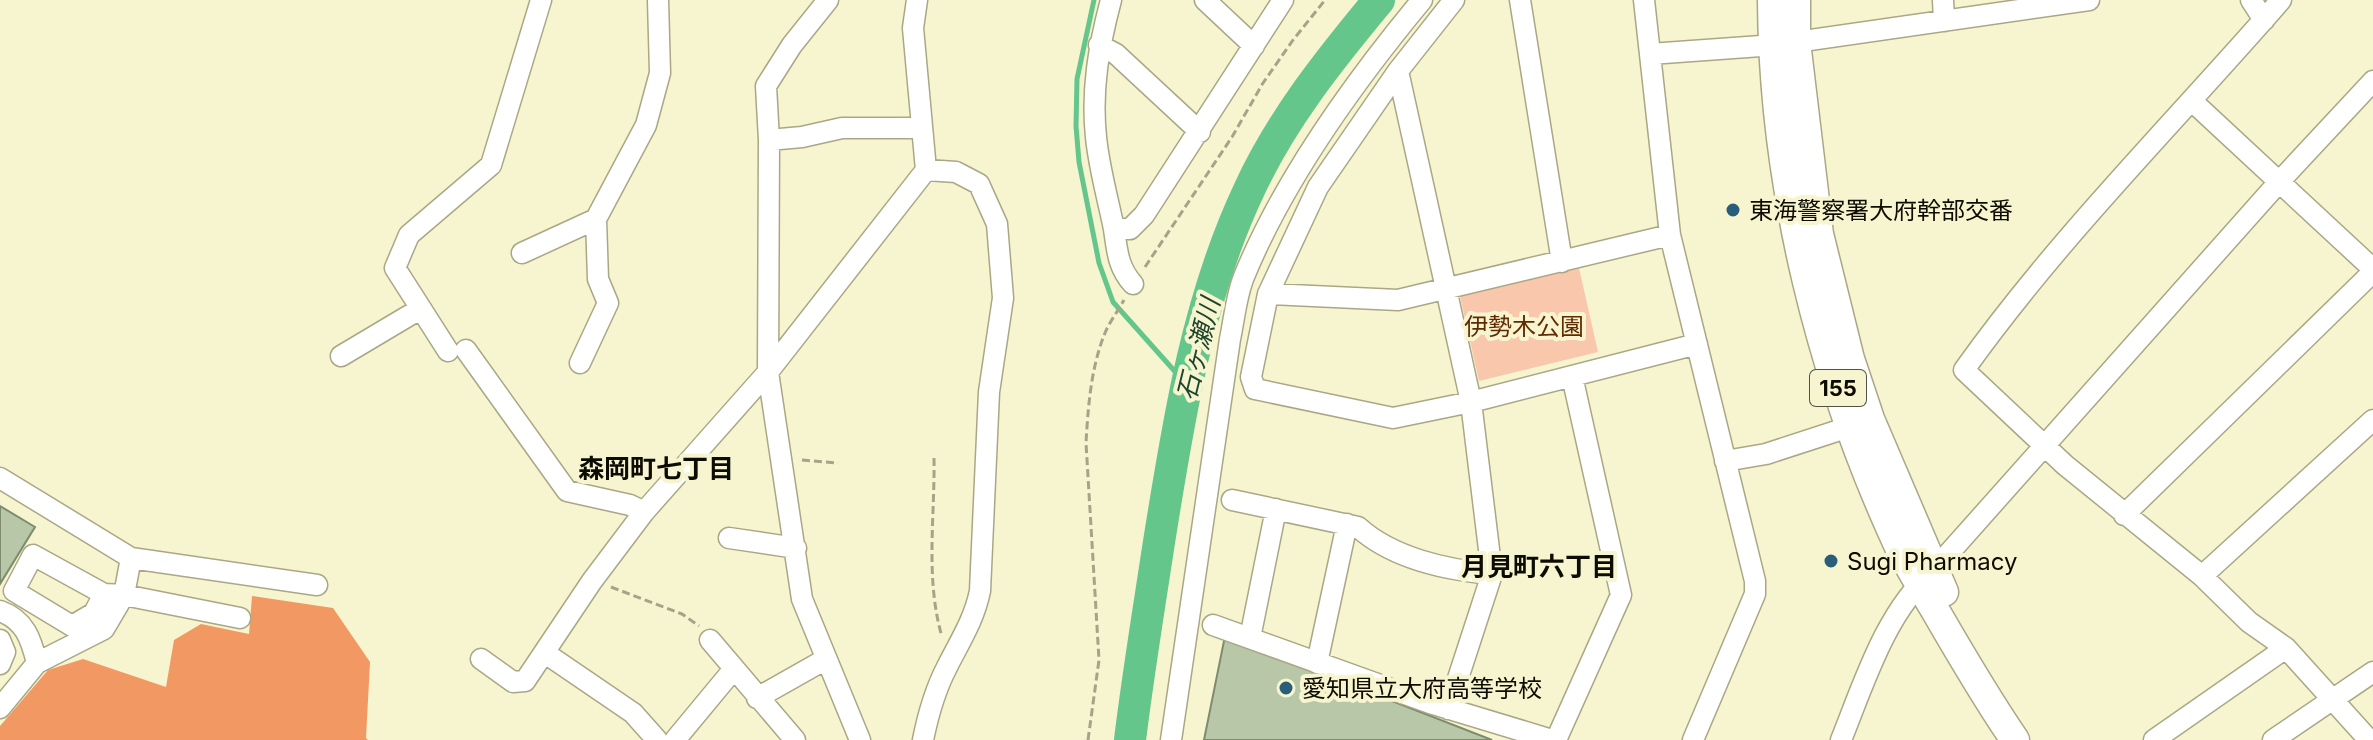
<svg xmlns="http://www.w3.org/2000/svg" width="2373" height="740" viewBox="0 0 2373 740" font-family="Inter,'Noto Sans JP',sans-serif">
<rect width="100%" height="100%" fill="#f7f4d0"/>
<path fill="#f8c7ac" d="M1579 268 1598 352 1479 381 1460 296Z"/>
<path fill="#f29863" d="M252 596 333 608 370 662 366 738 368 740H0V726L48 670 83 659 166 687 174 640 201 624 249 634Z"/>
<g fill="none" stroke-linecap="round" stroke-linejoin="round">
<path stroke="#64c68b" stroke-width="5" d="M1094 0 1077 79 1076 126 1079 162 1099 263 1113 302 1187 385"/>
<path stroke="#64c68b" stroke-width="32" d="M1130 740C1138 674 1149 608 1159 542 1178 423 1197 300 1249 190 1281 120 1330 59 1379 0"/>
</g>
<path fill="#b8c7a8" stroke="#7d8b6e" stroke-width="2" d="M0 506 35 527 0 584Z
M1225 636 1492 740H1204Z"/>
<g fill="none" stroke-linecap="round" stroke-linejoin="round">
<defs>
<path id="minor" d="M828 0 792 45 766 86 769 140 768 372 802 599 860 740
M1111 0C1099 45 1091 90 1096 137 1099 168 1108 199 1114 229H1130L1144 215 1283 0
M1205 0 1254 46
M1454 0 1398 71 1318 187 1268 294 1251 377 1255 389 1393 418 1471 402 1697 344
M1520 0 1562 262
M1644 0 1670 235 1755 581V594L1693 740
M1943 0 1944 21
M2251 0 2264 20
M2281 0C2175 122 2058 238 1964 370L2065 465 2202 576 2249 622 2286 648 2369 740
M1099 45 1116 54 1200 132
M1650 54 1775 45 2089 0
M1398 71 1471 402 1492 574 1448 709
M2192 101 2373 269
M769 140 802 137 842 128H922
M1114 229C1117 250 1118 268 1133 284
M522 253 596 219
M1268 294 1398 300 1670 235
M466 350 567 491 630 505 644 512
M448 351 395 268 409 235 491 165 541 0
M341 356 420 309
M580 363 608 303 598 279 596 219 646 125 660 73 658 0
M1725 461 1766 454 1852 426
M0 478 131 558 317 585
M1232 500 1358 527C1392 558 1447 570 1492 574
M2124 515 2373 272
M729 538 796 548
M131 558 124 595 240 618
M2202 576 2373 420
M0 611C25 620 31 639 37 663
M1213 625 1433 704 1552 740
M1250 638 1276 509
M0 640 5 652 0 664
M710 640 795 740
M545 653 633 713 657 740
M481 659 513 682 525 681 592 581 644 512 768 372 926 170 913 28 917 0
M1317 663 1347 524
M757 698 826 659
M0 708 37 663 104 629 124 595 104 594 33 555 14 591 72 626 94 613 104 594
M675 740 733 670
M923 740C928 715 935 690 947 667 960 641 974 620 980 591L989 392 1003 298 997 224 979 184 956 172 926 170
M1171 740 1230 339C1234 320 1236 298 1243 279 1283 180 1354 82 1422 0
M1556 740 1621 595 1572 376
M1841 740C1864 683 1886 611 1933 571L2279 182 2373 81
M2154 740 2286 648
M2273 740 2373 672"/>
<path id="highway" d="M1772 0C1773 186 1821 379 1899 547 1910 569 1923 590 1935 610 1961 655 1986 698 2015 740
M1796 0V42L1819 234 1850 359 1870 419 1944 592"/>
</defs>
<use href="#minor" stroke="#aaa786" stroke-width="23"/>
<use href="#highway" stroke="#aaa786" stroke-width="31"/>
<path stroke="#a6a388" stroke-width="3" stroke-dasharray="8 4" stroke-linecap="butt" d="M1145 267 1232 137 1263 83 1293 40 1325 0
M934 458C935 518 925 578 942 637
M802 460 838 463
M611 587 682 614 699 626
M1088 740 1099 660 1086 443C1088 407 1091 367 1105 333 1110 321 1118 311 1124 300"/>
<use href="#minor" stroke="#fff" stroke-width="20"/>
<use href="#highway" stroke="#fff" stroke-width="28"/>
</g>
<g fill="#285e79" stroke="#f7f4d0" stroke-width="3">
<circle cx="1733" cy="210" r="8"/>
<circle cx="1831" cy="561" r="8"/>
<circle cx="1286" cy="688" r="8"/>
</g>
<g text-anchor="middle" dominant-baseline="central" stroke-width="8" stroke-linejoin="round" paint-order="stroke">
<rect fill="#f7f4d0" stroke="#535240" stroke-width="2" x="1810" y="370" width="56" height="36" rx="6"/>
<g font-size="22" font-weight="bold" fill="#0d0c02">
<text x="1838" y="388">155</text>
</g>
<g font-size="24" fill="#0d0c02" stroke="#f7f4d0" text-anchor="start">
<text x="1749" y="210">東海警察署大府幹部交番</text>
<text x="1847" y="561">Sugi Pharmacy</text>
<text x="1302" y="688">愛知県立大府高等学校</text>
</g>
<g font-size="24" fill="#622a00" stroke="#f7f4d0">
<text x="1524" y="326">伊勢木公園</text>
</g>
<g font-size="26" font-style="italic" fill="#1d452d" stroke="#f7f4d0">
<text transform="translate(1198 349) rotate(-76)">石ヶ瀬川</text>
</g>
<g font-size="26" font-weight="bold" fill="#0d0c02" stroke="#f7f4d0">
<text x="656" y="468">森岡町七丁目</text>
<text x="1539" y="566">月見町六丁目</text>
</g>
</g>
</svg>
